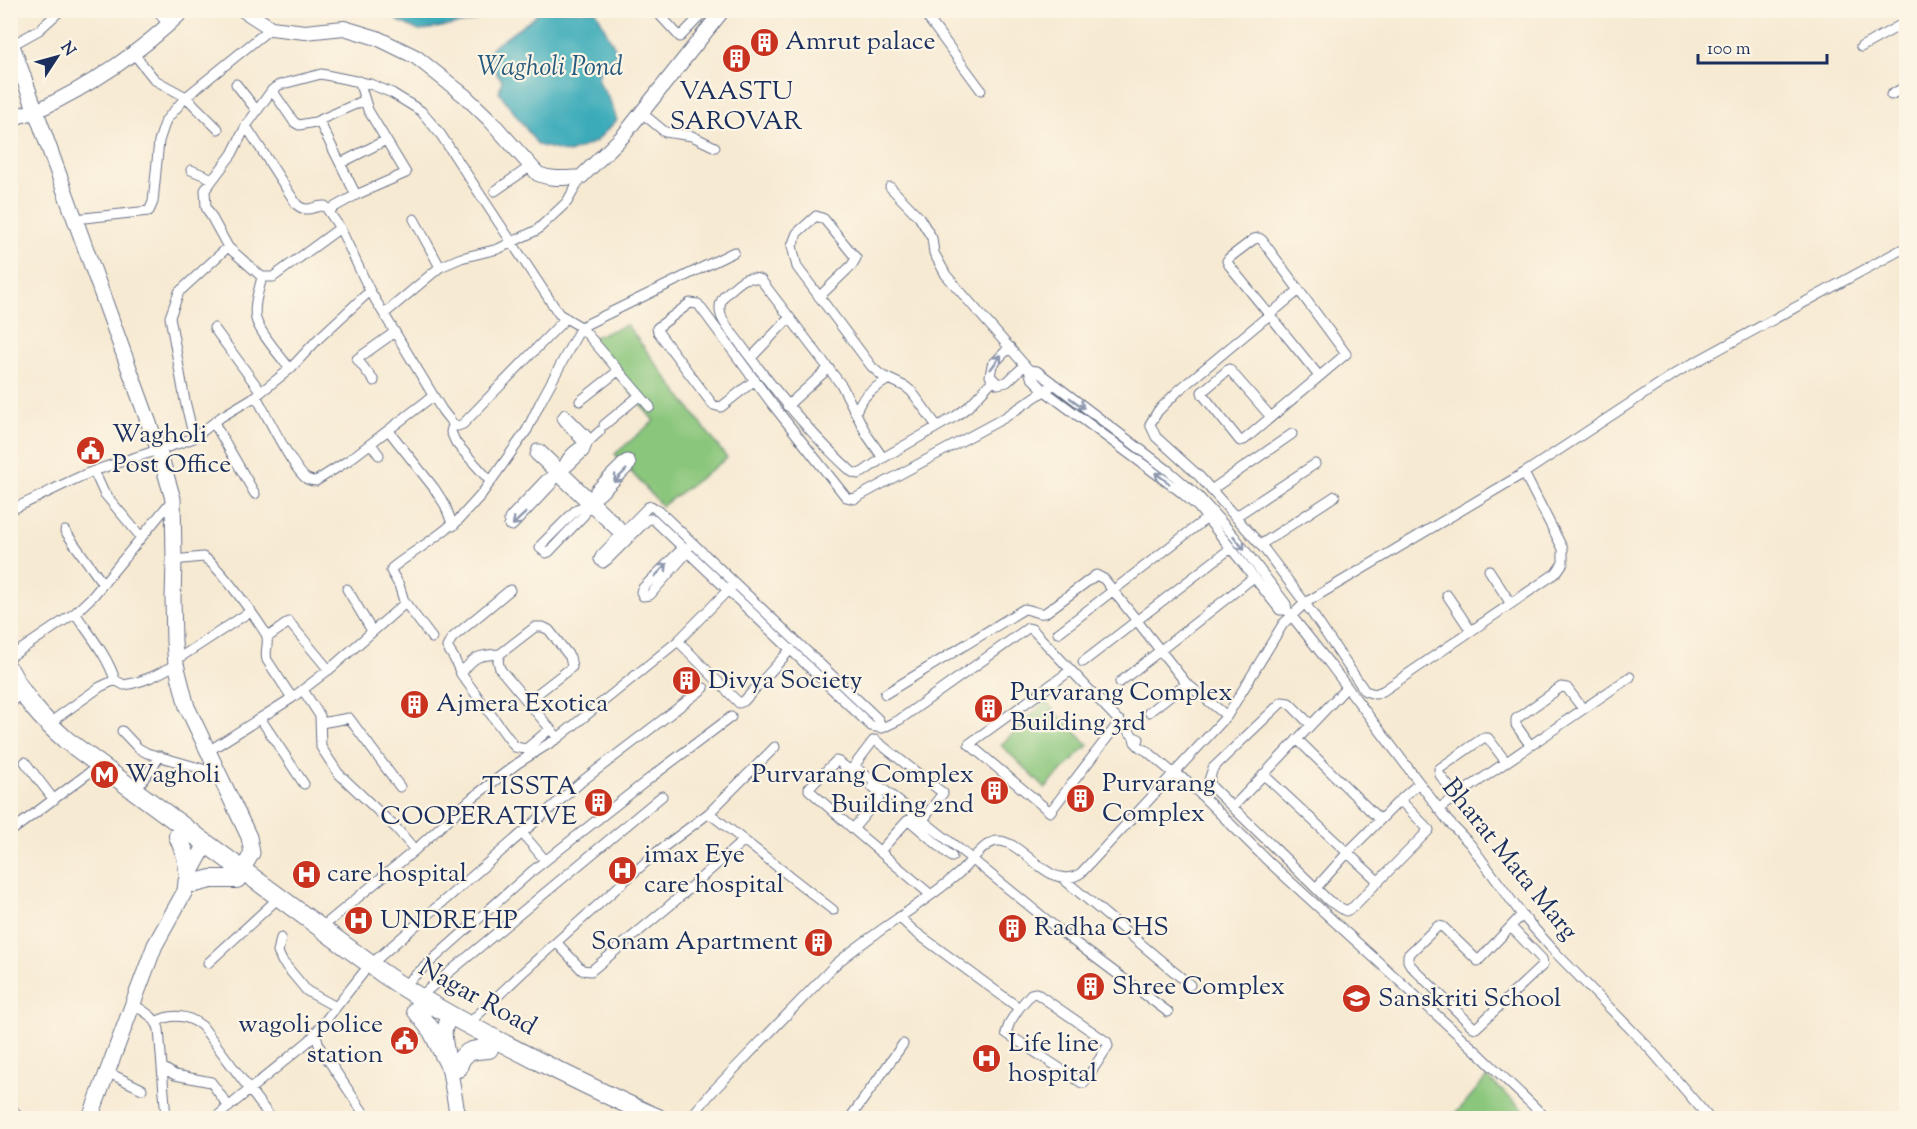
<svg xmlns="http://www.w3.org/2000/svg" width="1917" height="1129" viewBox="0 0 1917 1129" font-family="'Sorts Mill Goudy',serif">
<rect width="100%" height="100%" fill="#fcf5e5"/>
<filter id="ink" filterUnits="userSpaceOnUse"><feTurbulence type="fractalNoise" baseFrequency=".0167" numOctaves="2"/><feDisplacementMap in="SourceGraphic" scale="12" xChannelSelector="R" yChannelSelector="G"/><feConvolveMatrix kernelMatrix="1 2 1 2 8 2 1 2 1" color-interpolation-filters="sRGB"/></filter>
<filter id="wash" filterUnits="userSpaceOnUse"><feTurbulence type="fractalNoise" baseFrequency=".008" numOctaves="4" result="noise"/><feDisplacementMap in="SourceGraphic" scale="24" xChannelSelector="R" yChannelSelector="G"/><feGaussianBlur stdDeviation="1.35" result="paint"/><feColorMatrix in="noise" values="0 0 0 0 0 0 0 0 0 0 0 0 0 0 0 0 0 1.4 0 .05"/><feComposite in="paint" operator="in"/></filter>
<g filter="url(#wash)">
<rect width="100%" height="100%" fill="#f7ead3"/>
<path fill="#8ac67b" stroke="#527a6c" stroke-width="1.5" d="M627 325 727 458 662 506 615 454 654 421 588 339Z
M1045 701 1088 745 1045 788 1001 745Z
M1487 1077 1532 1118H1452Z"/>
<path fill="#3babb9" stroke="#2b6d8c" stroke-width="1.5" d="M393 11H496L471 22 419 31 396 20Z
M536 11H596L617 52 599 72 598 82 609 98 617 120 595 142 569 153 538 145 499 92 502 80 494 70 490 49 536 16Z"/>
</g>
<g filter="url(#ink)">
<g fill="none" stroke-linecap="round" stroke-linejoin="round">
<defs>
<path id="street" d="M158 10 167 25
M661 10 658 13 680 37 706 10
M922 10 981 90
M12 45 39 30 61 10
M1861 47 1906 22
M134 54 155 80 186 97 218 129
M236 84 257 111
M272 90 294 122 299 125 315 122 321 125 356 195 406 173 368 110 359 81
M1891 95 1906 86
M642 113 665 132 692 136 715 147
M315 122 365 100
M246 126 297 205C309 214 313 205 325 206L340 228
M341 163 386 140
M191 170 213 179
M890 187 919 217 932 238 934 253 946 275 1029 370 1031 377 1046 392 1182 493 1198 507 1280 610H1287
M495 191 531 166
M329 210 356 195
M75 219 149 211 153 202 159 141 166 120 186 97 271 28
M414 219 440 267
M228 247 262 277H273L340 228 370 291 442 410 453 424 458 426 463 424 566 318
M262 277C259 290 253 305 256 319 259 332 281 357 290 369
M370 291 319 338 290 369 256 396 221 417 194 438 185 401 170 317 179 292 228 247 206 207 205 190 232 154 246 126 272 90 279 85 321 74 370 84 392 93 421 111 441 135 559 314 581 327 650 407
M1298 291 1179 390 1158 411 1150 424 1156 437 1199 476 1265 550 1305 603 1365 691 1375 694 1383 691 1556 573 1563 563V549L1524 473
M819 297 852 265 856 258 824 219 816 216 797 233 792 246 797 267 872 367 881 375 906 387 912 392 937 426
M384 314 440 267 461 258 498 249 537 230 567 202 581 177
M214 328 261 392
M1010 347 992 365 990 376 998 384 1007 382 1025 365
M751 358 789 318
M1029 370 1037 371 1169 471 1199 497 1234 536 1286 604 1287 610 1329 663 1448 821 1470 844 1522 915 1556 953 1650 1049 1709 1118
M755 380 721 407 713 405 658 332 657 328 690 303 698 304 773 405 846 497 854 499 1004 418 1053 385
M374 381 357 359 395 332
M256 396C265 412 294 471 307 479 311 481 312 481 316 481L349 460 433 396
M580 401 618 371
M787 406 829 368
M856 412C862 395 874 388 889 379
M565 414 586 435 588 442 580 439 564 421 562 418Z
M1271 417 1229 369 1202 392 1203 395 1240 441 1244 440 1346 354 1262 240 1259 238 1254 239 1229 258 1227 261 1229 265 1319 376
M214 423 255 494
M453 424 451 432 456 443 491 482
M604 425 639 396
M389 431 434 488 445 505 453 526 481 495 527 430 540 403 581 327 734 252
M588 442 600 431
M371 444 379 455
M883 458 867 435 842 386 761 280C748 275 743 279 733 288 726 294 719 299 720 310 721 323 734 334 741 345 774 390 810 434 852 472L858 474 863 472 883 458 956 416 968 407 993 380
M94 471 104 493 141 537
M556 475 552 484 516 522 512 526 509 525V519L512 515 545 480 569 466 584 452 588 442C575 448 565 456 562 470
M1211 490 1292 434
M588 505 577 509 541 545 540 548 546 553 549 552 584 515 588 505 601 495 631 465 630 460 627 459 625 460 595 490 593 500
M651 506 659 511 878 719 882 728 871 726 653 519H649L646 521 607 560 603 563 600 561 599 559 601 555 648 507Z
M10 510C39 498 65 482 94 471 127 459 161 450 194 438
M1235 517 1315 464
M65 531 103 584
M622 533 619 525 540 449H537L535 455 616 531 626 536
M1260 545 1335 496
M686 550 679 552 642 589 641 592 643 596 650 595 685 555 689 547
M174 560 203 557C218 564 256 618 266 634 270 642 264 651 267 660L292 698
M1489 570 1511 604
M347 589 372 631
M1447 595 1471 631
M404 601 432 638
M1058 633 1207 518
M268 637 289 622 329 670
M678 641 739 703 744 701 791 649
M500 654C478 655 474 656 461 674L515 747 526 749 550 729
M10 657 75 613 93 596 173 499
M176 660 251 611
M1083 662 1231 548
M1070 671 969 744 1050 812 1120 721
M461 674 454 658 447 647 452 638 510 590
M115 680 124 685C144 682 159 674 176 664
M1120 682 1254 577
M1186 683 1227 716
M303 690 320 716 321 747 338 773 397 829 415 850
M885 694 1024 609C1032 609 1037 615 1045 613L1096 575 1104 579 1186 683 1149 712
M528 701 572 667 570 657 549 630 543 627H535L500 654 498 661 500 669 558 738
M10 706 14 700
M260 718 304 784
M321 723 349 718 400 787
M48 724 100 687 115 680C107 655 89 634 75 613
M1311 725 1289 703 1282 702 1213 768 1209 780 1212 787 1217 792 1329 901 1346 911 1353 907 1429 830 1400 800 1419 783
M882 728 899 720 1028 628 1032 629 1134 737 1139 739
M122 731 138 748 147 753 220 774
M1134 737 1135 742 1140 747 1147 751 1174 774 1186 780 1269 862 1475 1050 1546 1118
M1297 739 1380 820
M1530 745 1516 725V719L1561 687 1567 688 1583 709
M207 752 292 698 331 668 403 605 404 601 399 585 391 571 392 568C412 552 433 541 452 524
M25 762 54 800
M1263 774 1379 882
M872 787 879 793V798L853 829 931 895
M135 791 160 756
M1456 796 1440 775 1439 769 1483 738H1488L1506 762
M1233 807 1347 687
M1438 809 1630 677
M709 813 833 910
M922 821 943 793 875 740 873 741 854 766 973 860 1064 934 1168 1012
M853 829 809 790V788L836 761 839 762 856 775
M10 832 90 772
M522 833 545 860
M880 851 907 821 909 820 952 857
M1061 877 1190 985
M1316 888 1350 850 1400 800
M899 917 914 931 1019 1008 1031 994 1036 993 1107 1042 1108 1046 1084 1083H1082L1006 1033 1010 1022 1019 1008
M1511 927 1542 959 1543 965 1476 1028 1473 1027 1411 966 1408 961V955L1438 926 1443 927 1478 961 1516 921 1522 915
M321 928 415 850 472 798 518 763 558 738 678 641 731 587
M281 938 278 952 282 961 307 991 336 1007
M557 943 582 970 591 971 668 907 743 841
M208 963 272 904
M370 965 581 782 704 688
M402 987 531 872 654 775 731 717
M418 998 662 796
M133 1004C143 1011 155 1016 159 1029L166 1118
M156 1022C172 1013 188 1015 202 1026L271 1118
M467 1025 522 973 657 852 709 813 775 747
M315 1032 320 1048 367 1118
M162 1067 175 1075 211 1082 229 1107
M107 1072 142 1089
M10 1106 19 1118
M215 1118 310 1040 363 973
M690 1118 712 1092 835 965C874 931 920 907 959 873 969 864 984 842 997 841 1023 839 1049 894 1081 873L1227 716 1283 624 1305 603 1524 473 1679 371 1906 247
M850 1118 903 1044"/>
<path id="secondary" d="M243 10 271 28 305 32 344 28 377 38 416 57 465 96 489 119 538 174C552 180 566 178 581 177L623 136 723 10
M36 111C90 86 141 52 184 10"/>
<path id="primary" d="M10 40 159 451 173 499 174 560 173 599 174 642 176 664 187 707 249 837 252 853 237 879
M10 118 36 111
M449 1016 444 1031 445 1043 457 1112 462 1118
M90 1118 155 945 185 891 186 881 206 844"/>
<path id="highway" d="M10 671C25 700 42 719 66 740L382 973C430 1006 481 1032 534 1059 575 1079 616 1100 658 1118
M178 836 186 856 189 876
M195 883 211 879H237
M416 1010 432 1031 449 1065
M458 1068C462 1050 473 1050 489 1049"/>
</defs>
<use href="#street" stroke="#687087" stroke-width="11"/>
<use href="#secondary" stroke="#687087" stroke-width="16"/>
<use href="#primary" stroke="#687087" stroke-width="17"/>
<use href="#highway" stroke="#687087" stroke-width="20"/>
<use href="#street" stroke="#fff" stroke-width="9"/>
<use href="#secondary" stroke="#fff" stroke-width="14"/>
<use href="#primary" stroke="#fff" stroke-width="15"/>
<use href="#highway" stroke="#fff" stroke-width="18"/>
</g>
<defs><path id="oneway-shaft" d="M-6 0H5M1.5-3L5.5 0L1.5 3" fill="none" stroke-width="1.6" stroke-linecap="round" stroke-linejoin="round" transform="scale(1.5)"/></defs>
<g stroke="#8d97ae">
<use href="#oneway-shaft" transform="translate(996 362) rotate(-53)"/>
<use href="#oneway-shaft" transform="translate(1077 403) rotate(36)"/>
<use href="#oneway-shaft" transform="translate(620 476) rotate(135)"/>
<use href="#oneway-shaft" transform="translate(1162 478) rotate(-143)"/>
<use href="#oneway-shaft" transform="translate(519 519) rotate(137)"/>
<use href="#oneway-shaft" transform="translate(1239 543) rotate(52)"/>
<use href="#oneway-shaft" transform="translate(661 570) rotate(-46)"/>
</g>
</g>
<defs>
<symbol id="building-disc" viewBox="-11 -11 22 22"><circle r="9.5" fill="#c8321e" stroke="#fcf5e5"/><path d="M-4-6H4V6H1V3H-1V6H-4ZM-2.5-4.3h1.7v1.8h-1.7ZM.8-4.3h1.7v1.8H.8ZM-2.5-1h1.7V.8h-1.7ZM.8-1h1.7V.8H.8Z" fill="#fff"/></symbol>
<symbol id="civic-disc" viewBox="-11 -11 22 22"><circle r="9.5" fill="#c8321e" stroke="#fcf5e5"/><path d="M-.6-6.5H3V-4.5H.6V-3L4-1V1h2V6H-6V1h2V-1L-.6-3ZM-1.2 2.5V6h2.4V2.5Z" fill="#fff"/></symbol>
<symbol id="metro-disc" viewBox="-11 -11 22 22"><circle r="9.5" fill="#c8321e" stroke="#fcf5e5"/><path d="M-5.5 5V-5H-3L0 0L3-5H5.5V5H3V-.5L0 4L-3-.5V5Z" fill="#fff"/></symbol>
<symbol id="hospital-disc" viewBox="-11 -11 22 22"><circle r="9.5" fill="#c8321e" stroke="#fcf5e5"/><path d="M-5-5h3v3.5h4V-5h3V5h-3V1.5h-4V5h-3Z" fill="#fff"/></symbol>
<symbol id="school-disc" viewBox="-11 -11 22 22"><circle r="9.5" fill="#c8321e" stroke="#fcf5e5"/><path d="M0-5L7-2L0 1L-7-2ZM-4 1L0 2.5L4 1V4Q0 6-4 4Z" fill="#fff"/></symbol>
</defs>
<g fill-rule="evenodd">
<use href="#building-disc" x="748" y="26" width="33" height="33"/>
<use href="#building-disc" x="720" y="42" width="33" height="33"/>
<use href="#civic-disc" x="74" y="434" width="33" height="33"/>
<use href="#building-disc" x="670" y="664" width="33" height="33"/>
<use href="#building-disc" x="398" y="688" width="33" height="33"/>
<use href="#building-disc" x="972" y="692" width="33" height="33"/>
<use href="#metro-disc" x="88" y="758" width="33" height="33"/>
<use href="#building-disc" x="978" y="774" width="33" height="33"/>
<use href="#building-disc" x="1064" y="782" width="33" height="33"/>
<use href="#building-disc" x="582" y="786" width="33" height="33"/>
<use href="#hospital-disc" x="606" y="854" width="33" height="33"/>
<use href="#hospital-disc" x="290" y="858" width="33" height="33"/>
<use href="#hospital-disc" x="342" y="904" width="33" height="33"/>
<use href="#building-disc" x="996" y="912" width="33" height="33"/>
<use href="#building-disc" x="802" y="926" width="33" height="33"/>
<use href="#building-disc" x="1074" y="970" width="33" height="33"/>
<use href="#school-disc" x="1340" y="982" width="33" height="33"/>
<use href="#civic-disc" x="388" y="1024" width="33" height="33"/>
<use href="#hospital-disc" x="970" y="1042" width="33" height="33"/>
</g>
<g text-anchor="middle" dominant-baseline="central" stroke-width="4.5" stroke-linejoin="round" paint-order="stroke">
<g font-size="26" fill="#1b2f5e" stroke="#fcf5e5" text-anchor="start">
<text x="785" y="42">Amrut palace</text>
<text x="736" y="92" text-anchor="middle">VAASTU<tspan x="736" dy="30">SAROVAR</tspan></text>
<text x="112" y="435">Wagholi<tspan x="112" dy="30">Post Office</tspan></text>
<text x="708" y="681">Divya Society</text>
<text x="1010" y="693">Purvarang Complex<tspan x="1010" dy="30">Building 3rd</tspan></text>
<text x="436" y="704">Ajmera Exotica</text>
<text x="125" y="775">Wagholi</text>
<text x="974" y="775" text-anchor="end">Purvarang Complex<tspan x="974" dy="30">Building 2nd</tspan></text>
<text x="1102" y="784">Purvarang<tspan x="1102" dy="30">Complex</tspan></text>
<text x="577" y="787" text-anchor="end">TISSTA<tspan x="577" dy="30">COOPERATIVE</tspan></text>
<text x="644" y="855">imax Eye<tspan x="644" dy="30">care hospital</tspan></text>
<text x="327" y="874">care hospital</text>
<text x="380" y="921">UNDRE HP</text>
<text x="1034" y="928">Radha CHS</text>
<text x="798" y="942" text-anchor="end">Sonam Apartment</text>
<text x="1112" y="987">Shree Complex</text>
<text x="1378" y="999">Sanskriti School</text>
<text x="383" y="1025" text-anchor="end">wagoli police<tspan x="383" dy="30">station</tspan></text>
<text x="1008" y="1044">Life line<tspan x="1008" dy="30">hospital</tspan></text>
</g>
<g font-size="26" fill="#1b2f5e" stroke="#fcf5e5">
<text transform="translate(1509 860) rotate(51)">Bharat Mata Marg</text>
<text transform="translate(477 998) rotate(29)">Nagar Road</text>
</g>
<g font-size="27" font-style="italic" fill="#265a7e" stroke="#fcf5e5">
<text x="550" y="68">Wagholi Pond</text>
</g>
</g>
<rect width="1917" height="1129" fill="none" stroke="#fcf5e5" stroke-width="36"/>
<g transform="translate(57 57) rotate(54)" stroke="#fcf5e5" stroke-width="4.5" paint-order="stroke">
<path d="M0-4.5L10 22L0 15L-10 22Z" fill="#1b2f5e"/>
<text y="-9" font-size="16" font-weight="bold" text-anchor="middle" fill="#1b2f5e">N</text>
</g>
<path d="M1698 54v9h129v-9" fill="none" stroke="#1b2f5e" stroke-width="3"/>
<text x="1707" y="54" font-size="18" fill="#1b2f5e" stroke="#fcf5e5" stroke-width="4.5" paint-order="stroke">100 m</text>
</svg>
